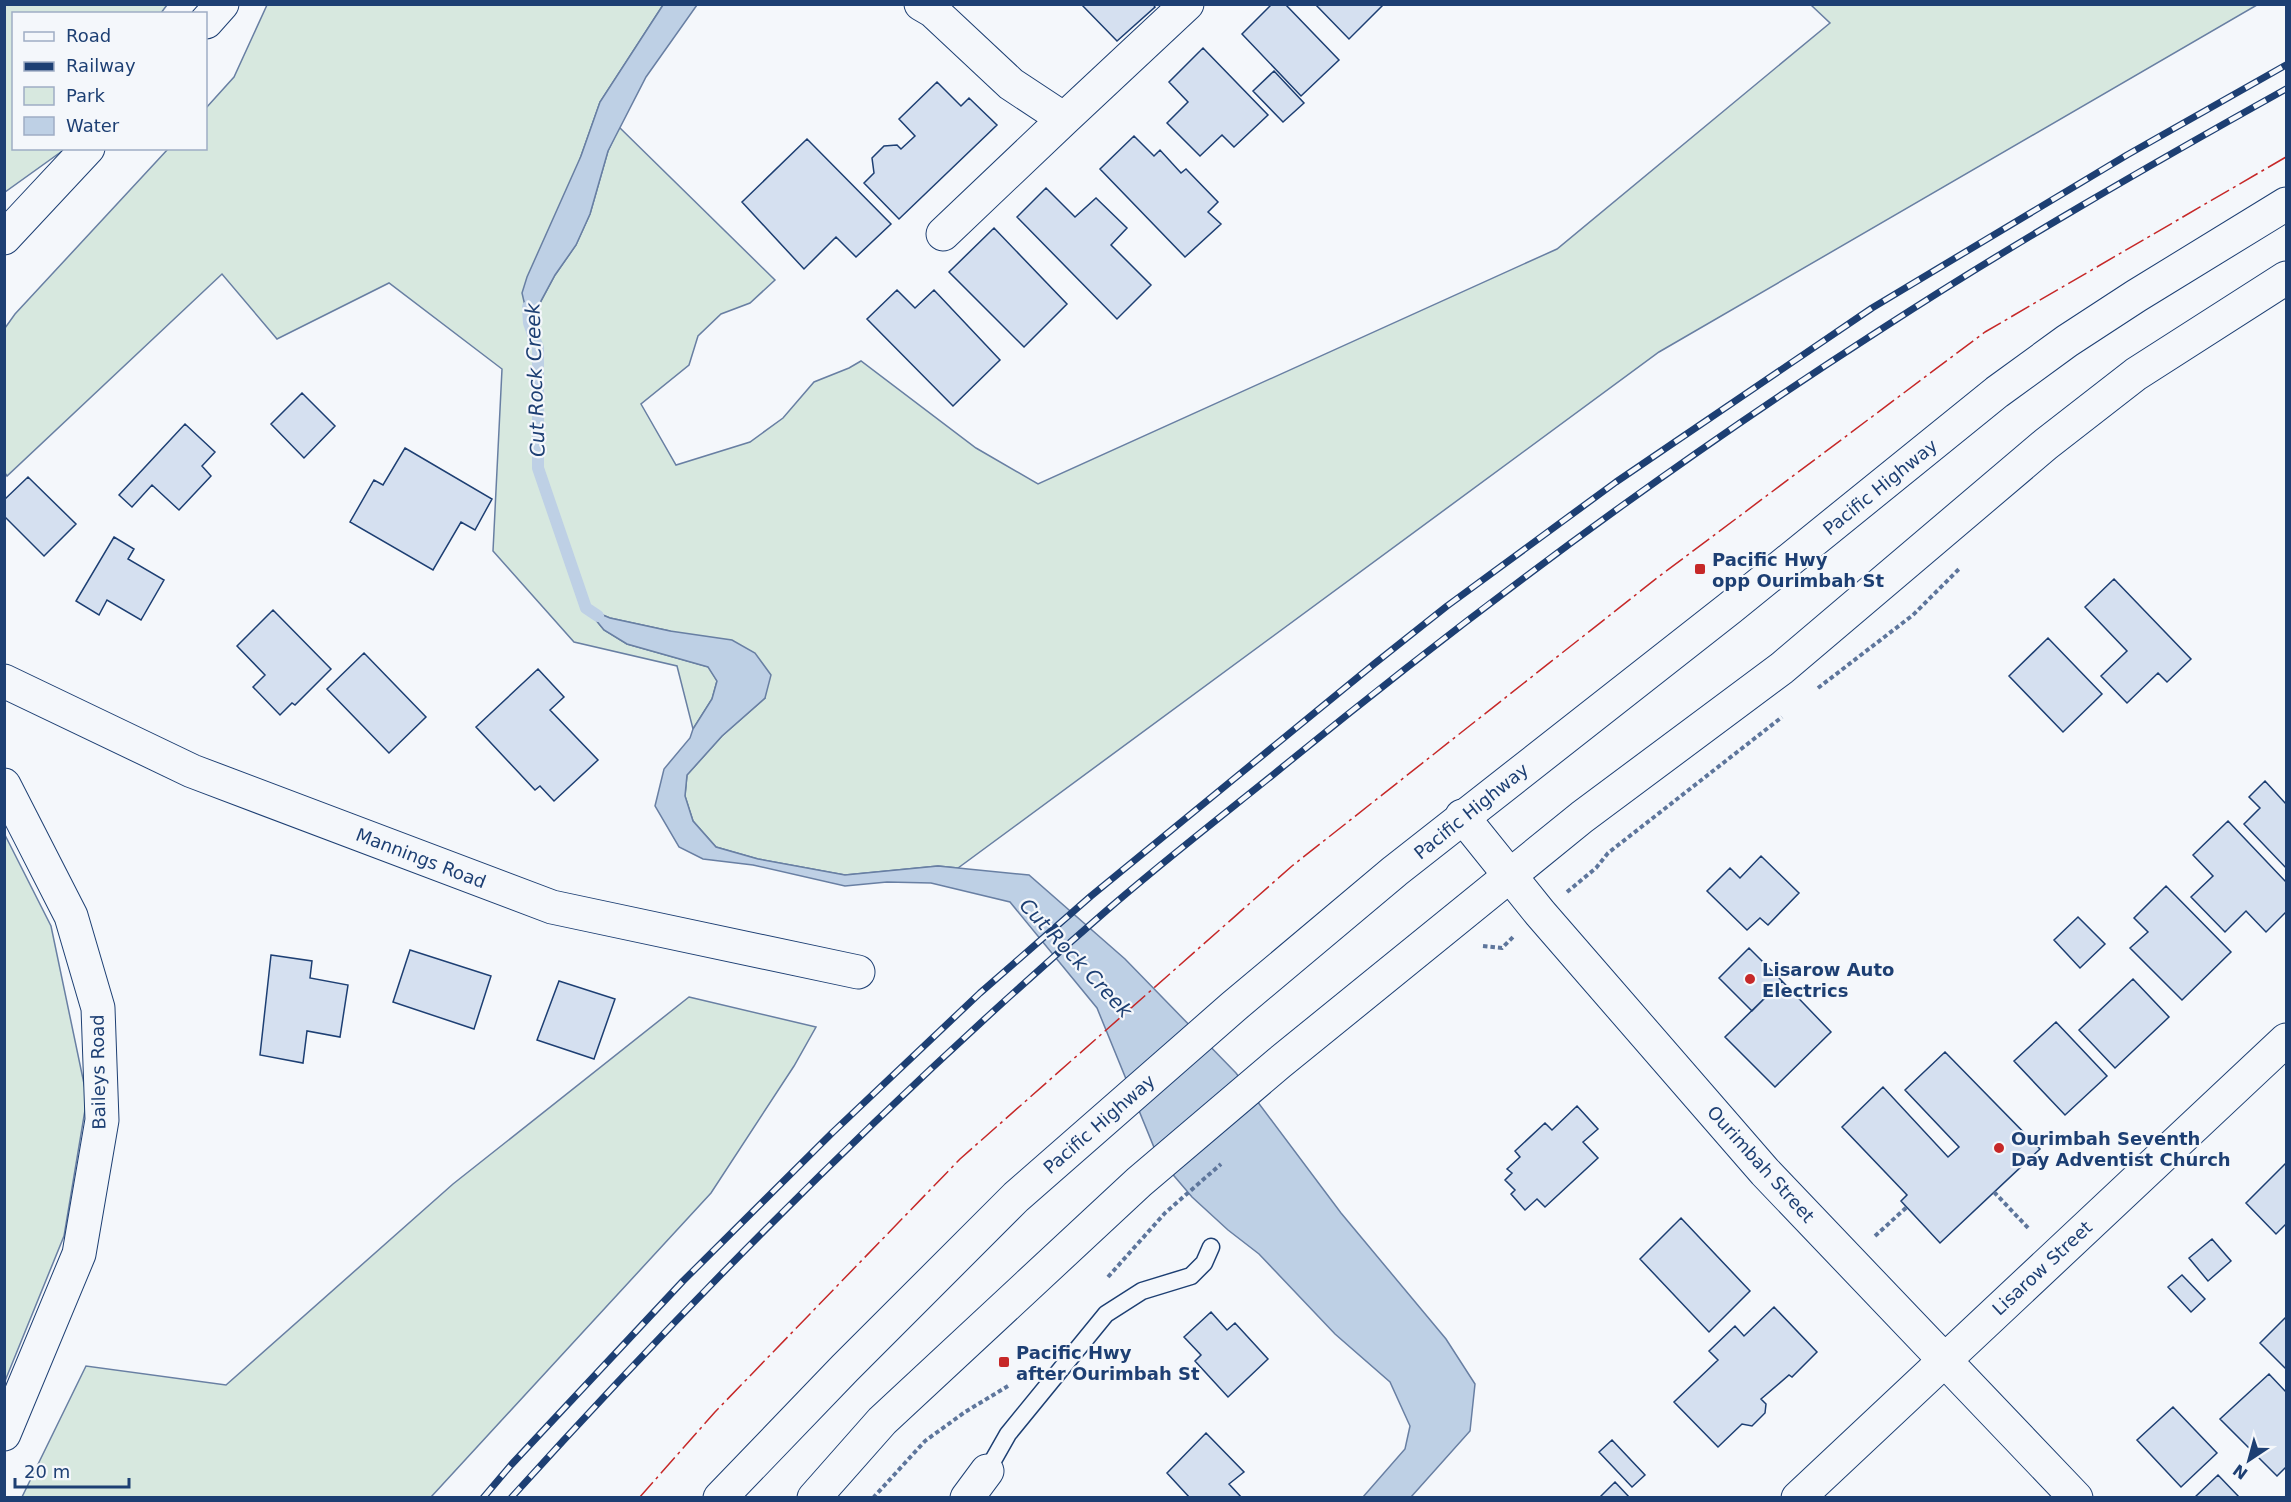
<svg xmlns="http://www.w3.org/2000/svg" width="2291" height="1502" viewBox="0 0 2291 1502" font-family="'DejaVu Sans',sans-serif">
<rect width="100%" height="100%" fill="#f4f7fb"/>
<path fill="#d7e8df" stroke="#687fa3" stroke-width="1.5" d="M5 5H167L161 13 14 14V148L65 149 5 192Z
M267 5H663L600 102 581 156 530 322 555 275 576 245 590 214 608 151 619 127 775 280 750 303 721 314 698 336 689 365 641 404 676 465 750 442 783 418 814 382 849 368 861 361 976 448 1038 484 1557 249 1830 23 1811 5H2257L1659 352 958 868 938 866 845 875 758 859 716 847 693 821 685 796 687 775 722 736 765 698 670 631 610 618 587 609 604 630 627 644 709 667 717 681 712 699 693 729 677 666 574 642 493 551 502 369 389 283 277 339 222 274 7 476 5 473V328L15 314 168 149 206 148V108L234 77Z
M5 835 51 926 87 1098 64 1236 5 1381Z
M689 997 816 1027 794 1066 711 1193 431 1497H22L86 1366 226 1385 453 1184Z"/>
<path fill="#bed0e5" stroke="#687fa3" stroke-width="1.5" d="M663 5H697L646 77 608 151 590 214 576 245 555 275 529 323 522 293 527 277 581 156 600 102Z
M586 608 610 618 670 631 732 640 755 653 771 675 765 698 722 736 687 775 685 796 693 821 716 847 758 859 845 875 938 866 1029 875 1125 959 1236 1073 1341 1213 1446 1339 1475 1384 1470 1431 1411 1497H1363L1405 1449 1410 1426 1390 1382 1335 1334 1259 1254 1228 1230 1192 1197 1158 1157 1097 1008 1010 902 931 883 887 882 845 886 753 865 703 859 679 847 655 806 664 769 690 738 693 729 712 699 717 681 708 667 627 644 604 630Z"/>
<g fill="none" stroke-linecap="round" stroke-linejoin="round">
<path stroke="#bed0e5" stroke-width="12" d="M528 307 529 323 538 348V468L586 608 598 616"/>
</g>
<path fill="#d5e0f0" stroke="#1d3f73" stroke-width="1.5" d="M1081 4H1153L1155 7 1117 41Z
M1272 4H1285L1339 60 1301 96 1242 34Z
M1315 4H1384L1349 39Z
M1203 48 1268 115 1234 147 1222 135 1200 156 1167 123 1188 102 1169 82Z
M1274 71 1304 103 1283 122 1253 91Z
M937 82 961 106 969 98 997 125 899 219 864 183 874 173 872 158 884 146 897 145 901 149 915 136 899 119Z
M1134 136 1154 156 1160 150 1181 173 1186 169 1218 202 1208 212 1221 224 1185 257 1100 169Z
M807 139 891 224 856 257 836 237 804 269 742 202Z
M1046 188 1075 217 1096 198 1127 228 1111 245 1151 285 1117 319 1017 217Z
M994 228 1067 304 1024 347 949 272Z
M897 290 915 308 934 290 1000 360 953 406 867 319Z
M302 393 335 426 304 458 271 424Z
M185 424 215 452 202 466 211 476 179 510 152 485 132 507 119 495Z
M405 448 492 499 475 530 461 522 433 570 350 522 374 480 383 485Z
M28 477 76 524 44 556 4 516V500Z
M114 537 134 549 128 559 164 580 141 620 107 600 99 615 76 601Z
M2114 579 2191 659 2167 682 2158 673 2127 703 2101 676 2127 651 2085 607Z
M273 610 331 669 295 705 292 703 280 715 253 687 265 675 237 646Z
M2048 638 2102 694 2063 732 2009 676Z
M364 653 426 717 389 753 327 689Z
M538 669 564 697 550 710 598 760 554 801 540 786 535 790 476 727Z
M2265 781 2286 804V868L2244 824 2260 808 2249 797Z
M2228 821 2286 882V912L2266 932 2246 911 2225 932 2191 897 2213 876 2193 855Z
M1761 856 1799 893 1768 925 1760 918 1747 930 1707 891 1730 868 1740 878Z
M2166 886 2231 952 2182 1000 2130 948 2148 932 2134 918Z
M2078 917 2105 944 2080 968 2054 940Z
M1749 948 1782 981 1752 1011 1719 978Z
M410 950 491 976 474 1029 393 1002Z
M271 955 312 961 310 978 348 985 340 1037 307 1031 303 1063 260 1055Z
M2133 979 2169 1017 2115 1068 2079 1030Z
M559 981 615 999 594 1059 537 1040Z
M1782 981 1831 1032 1775 1087 1725 1037Z
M2056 1022 2107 1076 2065 1115 2014 1061Z
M1945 1052 2040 1149 1940 1243 1901 1201 1907 1195 1842 1127 1883 1087 1948 1157 1959 1147 1905 1090Z
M1577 1106 1598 1129 1583 1142 1598 1158 1545 1207 1537 1199 1525 1210 1511 1194 1515 1190 1505 1180 1512 1173 1507 1169 1520 1157 1515 1151 1545 1123 1552 1130Z
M2286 1163V1224L2276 1234 2246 1203Z
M1681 1218 1750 1291 1709 1332 1640 1259Z
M2212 1239 2231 1261 2208 1281 2189 1258Z
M2182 1275 2205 1299 2191 1312 2168 1287Z
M1774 1307 1817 1352 1792 1377 1789 1375 1761 1399 1766 1404 1765 1413 1752 1426 1742 1424 1718 1447 1674 1402 1718 1360 1709 1351 1735 1326 1744 1336Z
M1211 1312 1227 1330 1235 1323 1268 1359 1228 1397 1195 1361 1201 1355 1184 1337Z
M2286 1317V1369L2260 1343Z
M2269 1374 2286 1392V1467L2277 1476 2220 1419Z
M2173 1407 2217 1453 2181 1487 2137 1440Z
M1206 1433 1244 1472 1229 1484 1242 1498H1190L1167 1473Z
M1612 1440 1645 1475 1632 1487 1599 1452Z
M2218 1475 2240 1498H2194Z
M1615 1482 1630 1498H1599Z"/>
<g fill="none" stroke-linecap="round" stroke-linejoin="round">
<defs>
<path id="service" d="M987 1471 1008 1434 1106 1314 1142 1291 1191 1276 1204 1263 1211 1247"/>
<path id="minor" d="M921 4 933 11 1011 84 1064 119
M206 22 222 4
M943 234 1064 119 1187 4
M4 238 88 148
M4 681 192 771 552 907 858 972
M4 785 71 916 98 1008 102 1120 79 1254 4 1434
M1462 816 1540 913 1765 1172 2076 1498
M967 1498 987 1471
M1798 1498 2286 1040"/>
<path id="primary" d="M720 1498 845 1368 1016 1197 1233 1007 1395 871 1730 608 1997 392 2067 341 2136 296 2286 204
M814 1498 882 1421 1139 1182 1279 1063 1582 817 1782 668 2046 444 2136 374 2286 278"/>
</defs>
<use href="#service" stroke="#1d3f73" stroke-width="19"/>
<use href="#minor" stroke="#1d3f73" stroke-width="35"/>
<use href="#primary" stroke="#1d3f73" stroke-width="35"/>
<path stroke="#5e769c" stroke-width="4" stroke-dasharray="4.5 3" stroke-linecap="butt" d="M1818 688 1913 615 1959 569
M1567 892 1596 868 1608 853 1782 717
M1483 946 1502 948 1513 937
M1994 1192 2030 1230
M1875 1236 1907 1207
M1108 1277 1165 1213 1221 1164
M873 1498 925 1441 965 1412 1008 1386"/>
<use href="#service" stroke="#f4f7fb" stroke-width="16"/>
<use href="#minor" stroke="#f4f7fb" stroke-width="33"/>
<use href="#primary" stroke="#f4f7fb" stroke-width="33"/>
<defs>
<path id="rail" d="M483 1498 511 1465 683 1281 832 1133 980 993 1091 896 1374 664 1447 606 1616 482 1872 308 2127 155 2286 65
M511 1498C698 1291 895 1094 1106 911 1160 864 1218 819 1274 774 1469 614 1671 464 1883 328 2014 243 2150 165 2286 89"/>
</defs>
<use href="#rail" stroke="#1d3f73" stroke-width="7"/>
<use href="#rail" stroke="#f4f7fb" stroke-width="4.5" stroke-dasharray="14" stroke-linecap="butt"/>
<path stroke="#c62828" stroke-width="1.5" stroke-dasharray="21 4.5 3 4.5" stroke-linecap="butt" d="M639 1498 715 1412 960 1159 1292 866 1657 578 1985 332 2286 157"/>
</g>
<g fill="#c62828" stroke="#f4f7fb" stroke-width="2">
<rect x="1694" y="563" width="12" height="12" rx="3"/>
<circle cx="1750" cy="979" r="6"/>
<circle cx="1999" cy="1148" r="6"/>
<rect x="998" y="1356" width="12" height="12" rx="3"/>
</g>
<g text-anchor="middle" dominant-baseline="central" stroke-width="4.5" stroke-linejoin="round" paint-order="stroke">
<g font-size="18" fill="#1d3f73" stroke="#f4f7fb">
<text transform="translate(1880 487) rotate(-39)">Pacific Highway</text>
<text transform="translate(1471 811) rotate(-39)">Pacific Highway</text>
<text transform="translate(421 858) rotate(21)">Mannings Road</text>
<text transform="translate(98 1072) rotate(-91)">Baileys Road</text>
<text transform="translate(1099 1124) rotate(-41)">Pacific Highway</text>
<text transform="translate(1761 1164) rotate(48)">Ourimbah Street</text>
<text transform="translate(2042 1268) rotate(-43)">Lisarow Street</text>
</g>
<g font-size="18" font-weight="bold" fill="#1d3f73" stroke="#f4f7fb" text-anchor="start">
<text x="1712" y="559">Pacific Hwy<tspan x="1712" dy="21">opp Ourimbah St</tspan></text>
<text x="1762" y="969">Lisarow Auto<tspan x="1762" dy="21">Electrics</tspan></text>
<text x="2011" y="1138">Ourimbah Seventh<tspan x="2011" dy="21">Day Adventist Church</tspan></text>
<text x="1016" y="1352">Pacific Hwy<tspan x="1016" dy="21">after Ourimbah St</tspan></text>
</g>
<g font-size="20" font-style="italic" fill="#1d3f73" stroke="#f4f7fb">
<text transform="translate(535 380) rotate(-92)">Cut Rock Creek</text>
<text transform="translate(1076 958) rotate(47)">Cut Rock Creek</text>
</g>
</g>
<rect width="2291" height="1502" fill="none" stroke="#1d3f73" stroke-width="12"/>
<rect x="12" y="12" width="195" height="138" fill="#f4f7fb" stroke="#9eadc5" stroke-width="1.5"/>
<rect x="24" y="32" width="30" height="9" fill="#f4f7fb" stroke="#9eadc5" stroke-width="1.5"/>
<text x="66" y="42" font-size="18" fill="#1d3f73">Road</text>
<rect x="24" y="62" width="30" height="9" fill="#1d3f73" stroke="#9eadc5" stroke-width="1.5"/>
<text x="66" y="72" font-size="18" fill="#1d3f73">Railway</text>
<rect x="24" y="87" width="30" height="18" fill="#d7e8df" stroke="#9eadc5" stroke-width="1.5"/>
<text x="66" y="102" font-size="18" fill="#1d3f73">Park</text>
<rect x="24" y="117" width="30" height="18" fill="#bed0e5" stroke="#9eadc5" stroke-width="1.5"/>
<text x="66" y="132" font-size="18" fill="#1d3f73">Water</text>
<g transform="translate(2249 1460) rotate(216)" stroke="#f4f7fb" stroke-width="4.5" paint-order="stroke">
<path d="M0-4.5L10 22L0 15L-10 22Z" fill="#1d3f73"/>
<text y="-9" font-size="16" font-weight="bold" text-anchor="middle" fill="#1d3f73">N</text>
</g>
<path d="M15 1478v9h114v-9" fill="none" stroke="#1d3f73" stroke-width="3"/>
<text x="24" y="1478" font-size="18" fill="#1d3f73" stroke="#f4f7fb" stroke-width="4.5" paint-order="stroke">20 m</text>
</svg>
